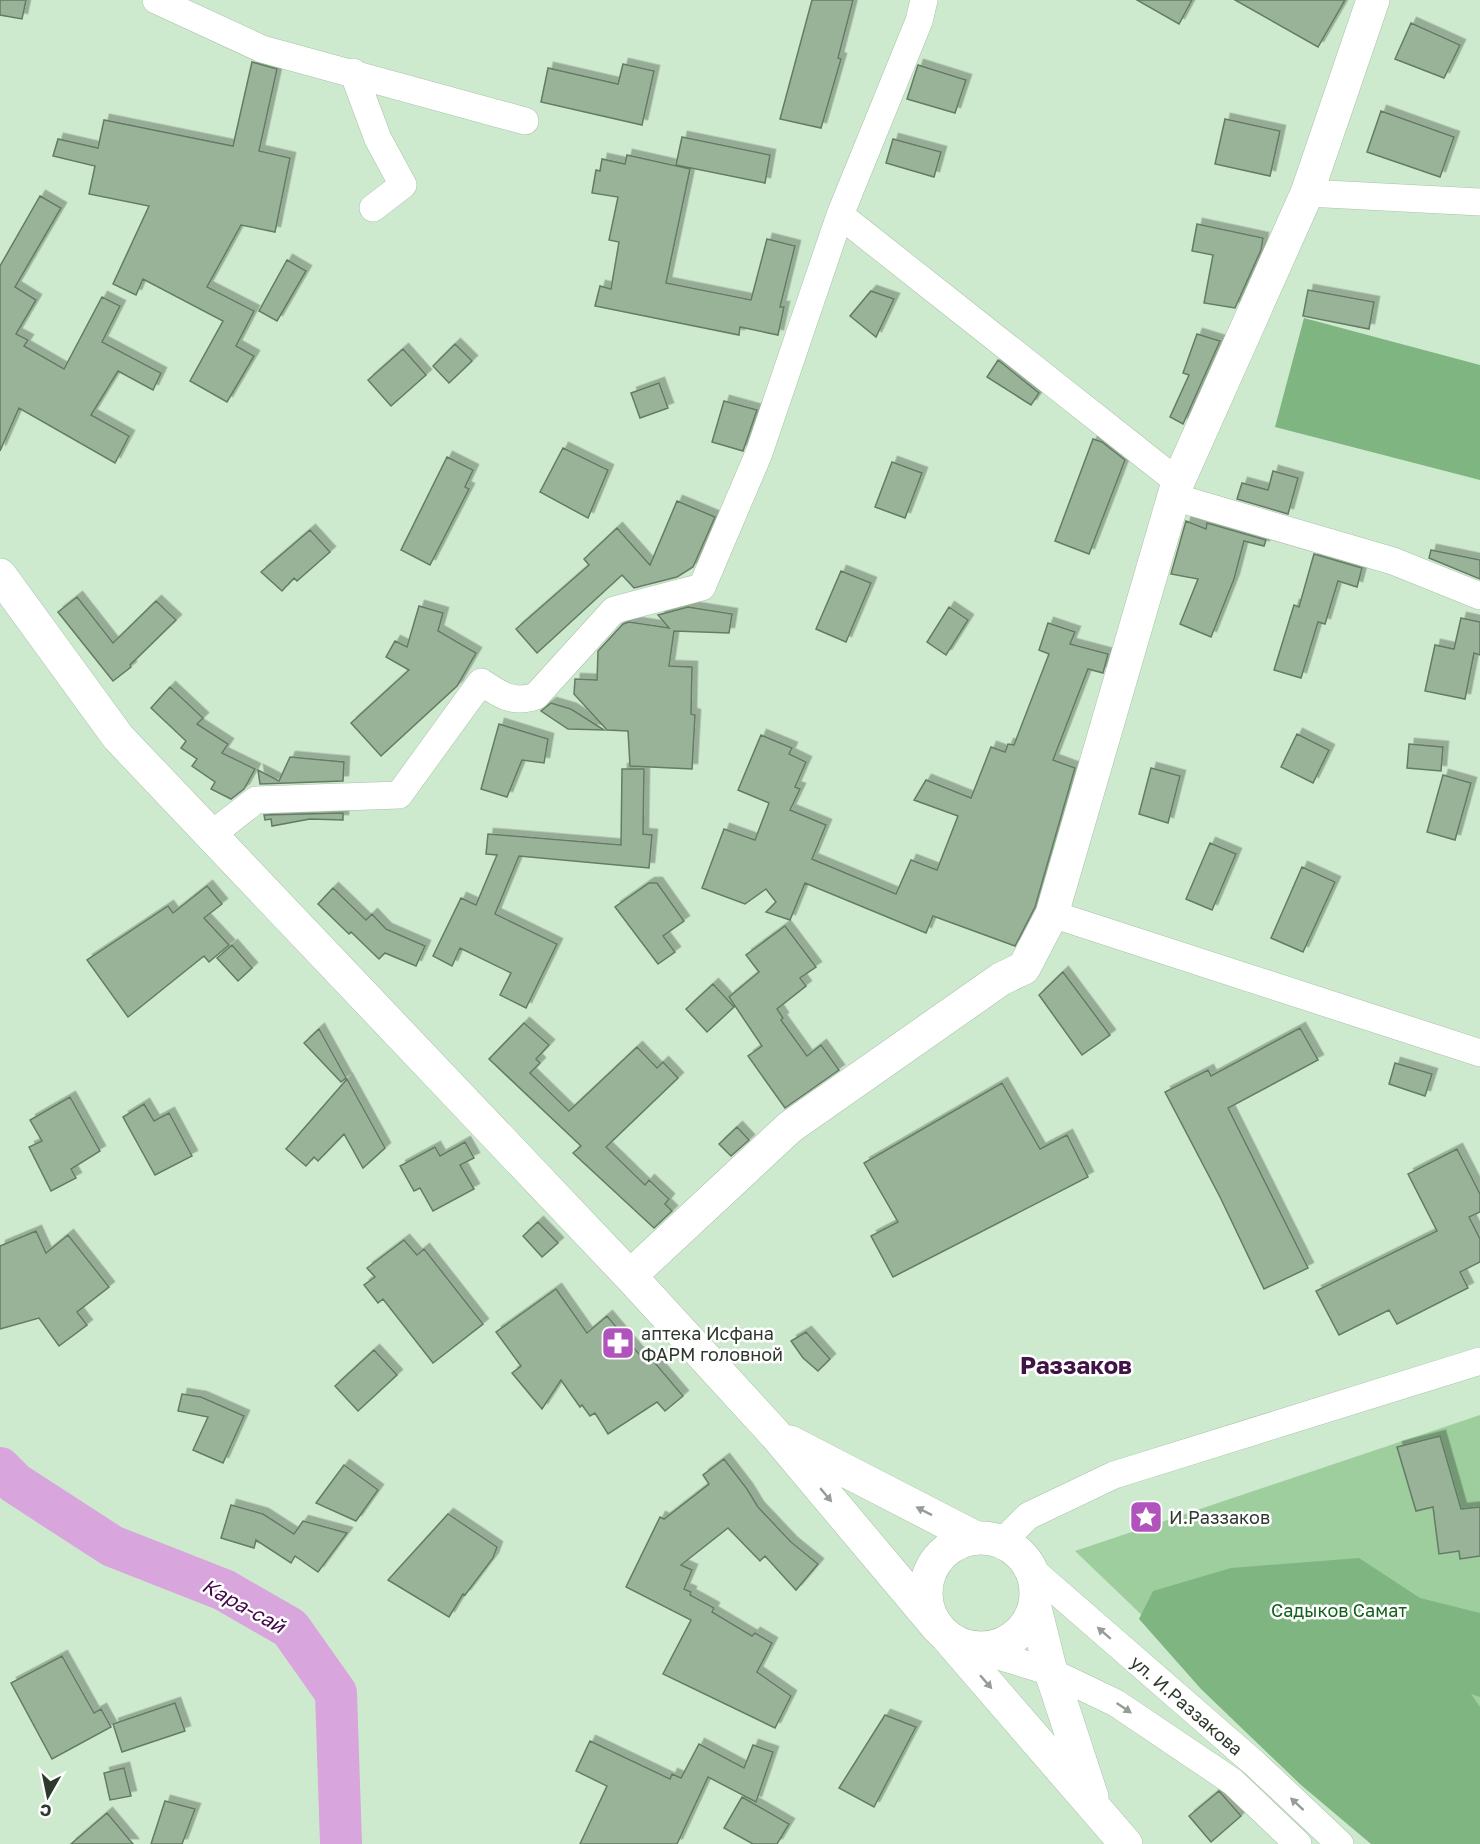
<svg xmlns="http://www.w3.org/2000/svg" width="1480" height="1844" viewBox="0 0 1480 1844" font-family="'Golos Text',sans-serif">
<defs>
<filter id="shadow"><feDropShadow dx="5.5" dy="-5.5" stdDeviation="0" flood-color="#0004"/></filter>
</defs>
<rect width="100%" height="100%" fill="#ceeace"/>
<path fill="#9ece9e" d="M1480 1415V1844H1380L1075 1551Z"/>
<path fill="#7fb580" d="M1304 318 1480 365V480L1275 427Z
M1359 1558 1420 1598 1480 1613V1697L1471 1694 1480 1707V1844H1371L1301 1785 1201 1689 1139 1619 1153 1591 1231 1568Z"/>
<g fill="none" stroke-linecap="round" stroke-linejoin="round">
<path stroke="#d8a6dd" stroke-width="42" d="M0 1468 15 1483 112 1546 224 1590 290 1628 336 1693 341 1844"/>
</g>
<path fill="#98b398" stroke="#647c64" stroke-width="1.5" filter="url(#shadow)" d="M0 0H26L22 19 0 15Z
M812 0H853L838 58 841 59 821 128 780 119Z
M1137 0H1192L1179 24Z
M1235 0H1345L1318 47Z
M1411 23 1460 45 1444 78 1395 59Z
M252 62 277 69 259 151 290 158 275 232 241 225 207 287 254 311 236 346 254 356 227 402 190 381 223 321 143 279 136 295 113 284 149 206 89 194 95 166 53 156 58 139 98 148 104 120 233 146Z
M623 64 654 71 642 125 541 102 548 68 618 84Z
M918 65 966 80 955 113 907 99Z
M1381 111 1454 137 1440 177 1367 152Z
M1225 119 1280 131 1270 176 1215 164Z
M682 137 770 155 765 183 676 165Z
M893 139 941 152 934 177 886 163Z
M627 155 690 169 666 283 751 300 767 239 795 246 780 307H784L778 335 740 327 739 335 595 306 600 286 611 289 619 242 609 240 618 197 592 193 596 170 600 171 602 159 625 164Z
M40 196 61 208 15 287 36 300 16 334 28 340 24 346 64 369 102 297 120 306 102 342 161 373 153 390 118 371 91 415 129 436 115 463 19 408 0 451V266Z
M1197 224 1263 238 1261 250 1235 308 1204 303 1213 255 1192 251Z
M287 260 306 271 277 321 259 311Z
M1308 290 1374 302 1369 329 1303 316Z
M871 291 894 299 876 337 850 316Z
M1197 334 1220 341 1183 424 1170 417 1189 375 1183 373Z
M455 344 472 361 449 383 433 366Z
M403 349 426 375 391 406 368 380Z
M998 360 1039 393 1031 405 987 377Z
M659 383 668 408 640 418 631 393Z
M724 401 757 410 743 451 712 442Z
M1093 439 1102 442 1125 460 1089 554 1055 541Z
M563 448 608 470 588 518 540 492Z
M447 457 473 470 465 487 469 489 430 565 401 550Z
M892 462 922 473 905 518 875 507Z
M1273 471 1298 478 1288 514 1237 499 1242 483 1268 490Z
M677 501 715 517 693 567 677 577 634 588 622 575 537 653 516 629 589 565 584 559 617 528 650 565Z
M1186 521 1206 529 1207 523 1266 540 1264 546 1244 541 1234 579 1211 637 1180 624 1198 579 1171 574Z
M310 530 330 552 297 581 294 578 282 591 261 572Z
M1431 550 1480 560V579L1429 558Z
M1314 554 1362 568 1357 587 1338 581 1325 624 1318 622 1301 678 1274 670 1294 605 1299 607Z
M841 571 871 583 846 642 816 629Z
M77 597 113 643 156 601 176 620 130 665 131 667 113 681 58 612Z
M419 606 443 613 438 631 476 653 457 686 381 756 351 723 409 670 386 657 395 641 407 647Z
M688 607 732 614 729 633 674 631 669 666 692 667 691 714 695 715 692 769 630 766 628 731 607 730 574 694 575 679 597 680 598 651 623 624 629 622 669 628 658 615Z
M949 607 968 620 946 655 927 642Z
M1461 618 1480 622V655L1474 653 1465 699 1425 691 1435 645 1454 649Z
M1048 623 1075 632 1070 644 1108 654 1103 673 1088 669 1053 760 1075 768 1035 907 1015 946 933 916 926 933 805 883 790 920 766 912 776 902 766 889 745 904 702 888 724 829 755 840 769 803 738 790 761 735 792 748 789 754 806 762 795 787 800 789 790 810 826 825 812 859 896 894 911 860 937 870 958 816 914 800 926 780 971 798 991 747 1005 752 1008 744 1014 745 1049 654 1039 650Z
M170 687 203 718 197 724 228 744 222 753 255 769 244 789 231 799 211 789 215 782 192 766 197 759 181 748 186 741 151 708Z
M551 703 571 709 604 730 568 729 541 711Z
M499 724 548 739 544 763 522 760 507 797 481 789Z
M1297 734 1329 750 1313 783 1281 767Z
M1409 744 1443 747 1441 771 1407 768Z
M290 757 344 762 343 781 260 784 258 770 279 781Z
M1151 768 1180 776 1168 823 1139 814Z
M622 769H644L643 834 652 835 649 868 519 856 495 914 557 944 526 1008 500 995 511 973 460 948 452 966 433 956 461 898 476 905 497 855 486 854 488 834 621 845Z
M1443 775 1471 783 1455 840 1427 832Z
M343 813V820L310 819 272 826 271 819 265 820 264 815Z
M1210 843 1236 854 1212 910 1186 899Z
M1302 867 1335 882 1303 952 1271 938Z
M649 883H657L684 921 663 936 675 952 658 964 615 907Z
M207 886 222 904 204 918 229 945 209 962 204 956 128 1017 87 960 168 906 173 913Z
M333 888 366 920 372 914 386 929 425 946 416 966 385 953 379 959 351 932 349 934 318 904Z
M785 926 816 967 800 978 806 986 777 1009 783 1018 781 1020 807 1056 821 1045 839 1070 785 1108 748 1056 762 1046 729 997 759 972 746 955Z
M232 945 252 968 238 981 217 958Z
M1063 972 1110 1035 1082 1055 1039 995Z
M713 984 734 1007 707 1032 686 1009Z
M524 1023 549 1045 536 1059 540 1063 530 1073 569 1111 637 1047 657 1068 663 1062 678 1078 606 1147 645 1185 649 1180 669 1199 665 1204 672 1211 654 1228 573 1153 581 1146 489 1059Z
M1300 1028 1318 1060 1228 1108 1308 1268 1264 1289 1220 1197 1165 1092 1208 1070 1211 1076Z
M319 1029 346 1078 341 1082 304 1043Z
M1395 1063 1432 1074 1425 1096 1389 1084Z
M347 1079 385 1148 363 1168 344 1134 318 1161 314 1157 306 1166 286 1149Z
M1002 1083 1040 1149 1067 1135 1088 1177 893 1277 871 1236 898 1222 864 1163Z
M70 1097 100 1151 71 1169 76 1178 51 1191 29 1147 42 1141 30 1120Z
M144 1104 154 1121 169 1113 192 1156 155 1175 123 1117Z
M737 1127 749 1140 731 1156 719 1144Z
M465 1142 474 1158 460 1165 474 1189 433 1211 420 1188 414 1191 400 1166 435 1147 440 1156Z
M1457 1149 1480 1194V1212L1469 1217 1480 1239V1262L1460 1272 1468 1288 1397 1324 1389 1310 1339 1335 1316 1291 1437 1231 1408 1174Z
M538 1222 558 1243 542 1257 523 1236Z
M36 1231 46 1253 68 1235 109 1287 77 1312 87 1325 59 1346 39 1318 0 1329V1246Z
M404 1240 417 1255 424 1249 483 1324 433 1363 383 1299 378 1303 364 1285 375 1277 367 1268Z
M556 1289 587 1333 607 1316 644 1360 649 1356 683 1396 665 1411 657 1402 608 1434 595 1413 590 1416 582 1405 580 1407 561 1380 542 1409 512 1373 521 1366 496 1332Z
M806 1332 830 1359 818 1371 803 1358 791 1341Z
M374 1350 397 1375 358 1411 335 1386Z
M182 1394 201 1397 244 1416 223 1463 193 1450 208 1417 178 1411Z
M1440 1436 1461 1509 1480 1507V1556L1460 1559 1459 1551 1439 1554 1433 1507 1416 1511 1397 1447Z
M724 1459 747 1489 758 1507 791 1542 818 1564 796 1590 765 1556 760 1561 728 1528 681 1565 692 1570 684 1589 691 1592 690 1595 714 1608 712 1612 752 1636 755 1633 772 1643 757 1672 791 1696 775 1728 663 1674 691 1620 626 1587 660 1517 664 1519 709 1484 703 1475Z
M344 1465 378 1490 356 1521 316 1503Z
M231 1505 263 1514 294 1534 303 1521 347 1533 318 1572 295 1556 291 1563 256 1540 254 1548 221 1538Z
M448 1514 497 1547 493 1558 465 1595 463 1594 449 1617 388 1580Z
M62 1656 94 1713 101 1709 111 1727 52 1759 11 1683Z
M175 1703 185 1731 122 1752 113 1724Z
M885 1715 916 1727 874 1807 839 1788Z
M590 1741 670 1779 672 1774 681 1778 699 1744 744 1768 753 1745 773 1752 756 1802 708 1777 677 1844H580L607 1786 576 1771Z
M124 1768 131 1796 110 1800 104 1773Z
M1219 1791 1241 1816 1211 1842 1189 1816Z
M742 1797 789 1824 777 1844H753L724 1828Z
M165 1801 195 1809 182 1844H151Z
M107 1813 133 1844H71Z"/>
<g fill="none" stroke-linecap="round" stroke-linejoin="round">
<defs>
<path id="street" d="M156 0 262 49 525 121
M924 0 919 21 840 215 1178 482
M353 72 378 139 403 185 373 208
M1307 193 1480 202
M1174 497 1393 561 1480 596
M211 835 256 800 399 795 481 682C500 695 513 704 536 696L614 610 702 587 759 453 840 215
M1052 914 1480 1053
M1002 1542 1028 1516 1114 1475 1480 1361
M1031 1569 1254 1763 1340 1844
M972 1648 1051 1672 1116 1703 1233 1782 1298 1844"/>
<path id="secondary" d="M0 575 118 737 630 1276 775 1434 938 1628
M630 1276 790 1127 1001 979 1024 968 1052 914 1178 482 1307 193 1373 0
M790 1442 976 1538
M926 1593a55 55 0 1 1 110 0a55 55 0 1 1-110 0Z
M1035 1608 1051 1672 1092 1797
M948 1638 1126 1844"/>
</defs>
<use href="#street" stroke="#a8c2a7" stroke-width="28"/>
<use href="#secondary" stroke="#a8c2a7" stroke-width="34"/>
<use href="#street" stroke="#fff" stroke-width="27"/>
<use href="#secondary" stroke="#fff" stroke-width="33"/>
</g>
<defs><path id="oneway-solid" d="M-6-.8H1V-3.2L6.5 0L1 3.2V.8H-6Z" transform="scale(1.5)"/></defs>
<g fill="#969c96">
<use href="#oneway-solid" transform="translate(826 1495) rotate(50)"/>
<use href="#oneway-solid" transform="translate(924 1511) rotate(-153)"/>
<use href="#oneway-solid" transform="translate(1104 1633) rotate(-139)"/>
<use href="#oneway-solid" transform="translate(986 1682) rotate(49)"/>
<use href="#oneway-solid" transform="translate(1124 1708) rotate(34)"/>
<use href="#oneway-solid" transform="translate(1297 1804) rotate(-137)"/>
</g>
<defs>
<symbol id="pharmacy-square" viewBox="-11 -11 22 22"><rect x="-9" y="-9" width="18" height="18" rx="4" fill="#b153bd" stroke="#fff"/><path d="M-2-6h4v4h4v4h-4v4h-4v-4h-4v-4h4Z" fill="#fff"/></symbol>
<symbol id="sight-square" viewBox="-11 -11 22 22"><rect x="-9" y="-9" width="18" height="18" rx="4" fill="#b153bd" stroke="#fff"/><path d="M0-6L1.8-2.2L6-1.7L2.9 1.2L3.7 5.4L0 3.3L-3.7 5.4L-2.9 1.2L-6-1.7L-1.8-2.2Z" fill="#fff"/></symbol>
</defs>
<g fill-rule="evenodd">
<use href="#pharmacy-square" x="599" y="1324" width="38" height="38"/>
<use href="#sight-square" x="1127" y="1498" width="38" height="38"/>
</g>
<g text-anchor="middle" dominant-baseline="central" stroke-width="5" stroke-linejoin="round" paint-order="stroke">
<g font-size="18" fill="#2e392e" stroke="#fff" text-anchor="start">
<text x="641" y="1333">аптека Исфана<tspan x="641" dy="21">ФАРМ головной</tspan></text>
<text x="1169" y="1517">И.Раззаков</text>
</g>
<g font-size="18" fill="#14611d" stroke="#fff">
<text x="1339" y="1610">Садыков Самат</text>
</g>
<g font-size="18" fill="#2e392e" stroke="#fff">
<text transform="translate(1187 1705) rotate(41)">ул. И.Раззакова</text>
</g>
<g font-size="20" font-style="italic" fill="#45074c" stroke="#fff">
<text transform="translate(244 1605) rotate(29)">Кара-сай</text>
</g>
<g font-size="24" font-weight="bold" fill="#411446" stroke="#fff">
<text x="1076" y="1364">Раззаков</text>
</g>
</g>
<g transform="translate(48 1796) rotate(189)" stroke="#ffffff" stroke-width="4.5" paint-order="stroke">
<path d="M0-4.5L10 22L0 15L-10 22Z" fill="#2e392e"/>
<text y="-9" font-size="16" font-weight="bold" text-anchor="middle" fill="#2e392e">С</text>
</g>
</svg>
